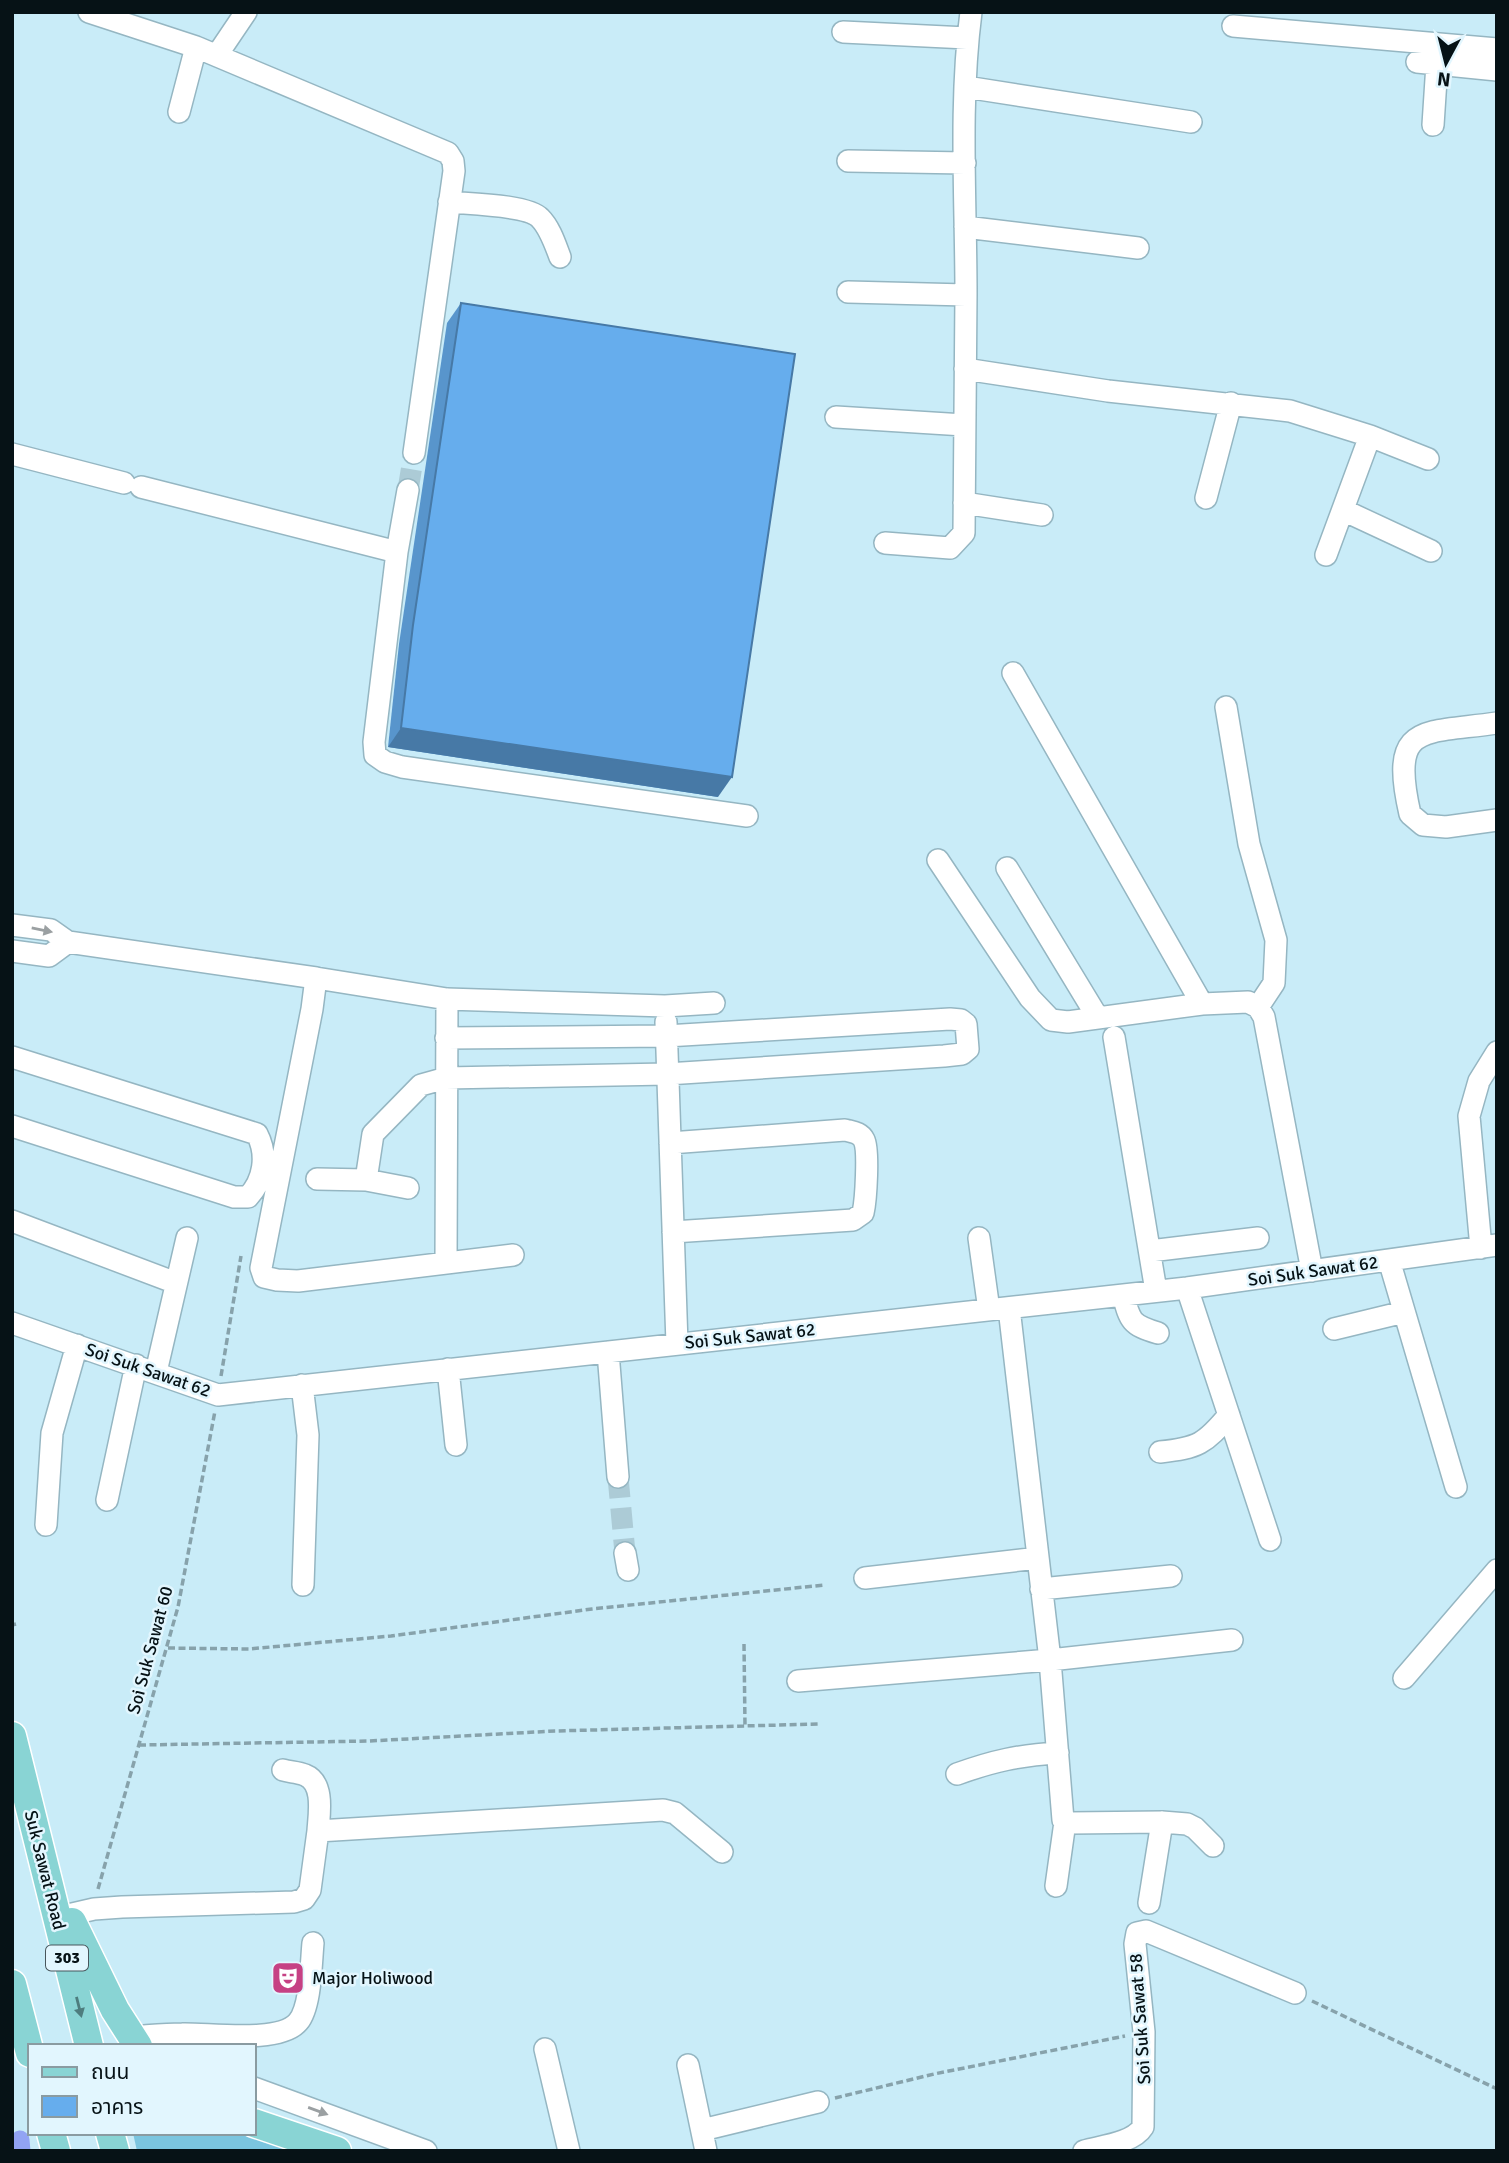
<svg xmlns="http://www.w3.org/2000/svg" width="1509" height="2163" viewBox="0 0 1509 2163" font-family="Signika,'Noto Sans Thai',sans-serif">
<rect width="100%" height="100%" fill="#c9ecf8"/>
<path fill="#7bc5df" d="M133 2133H254L336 2151H137Z"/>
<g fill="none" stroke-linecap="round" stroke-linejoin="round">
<path stroke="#92a3f3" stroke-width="19" d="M20 2140 21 2151"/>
<path stroke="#accbd6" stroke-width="21" stroke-dasharray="21 10" stroke-linecap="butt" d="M408 490 414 453
M618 1477 625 1553"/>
<defs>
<path id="minor" d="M89 12 196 47 448 153 453 161 454 171 414 453
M1233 26 1497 49
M843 32 967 38
M217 55 246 12
M1417 62 1497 70
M966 87 1191 122
M179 112 196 47
M1433 125 1437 64
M848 161 965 163
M449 202C469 204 528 205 540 218 550 228 555 244 560 257
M965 227 1138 248
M848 292 966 295
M965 369 1108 391 1290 411 1370 436 1428 459
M836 417 964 425
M12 454 124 483
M141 487 397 552 374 742 375 755 385 762 402 767 747 816
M1206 498 1231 403
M964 503 1042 515
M1343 510 1431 551
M885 543 950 548 964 533C965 453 966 373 966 294 966 200 959 105 971 12
M397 552 408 490
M1326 555 1370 436
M1013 673 1202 1004 1248 1002 1258 1007 1264 1017 1312 1271
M1226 707 1249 844 1276 940 1274 983 1258 1007
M1497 723C1422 734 1389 722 1410 814L1423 825 1446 827 1497 820
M938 860 1030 998 1051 1020 1068 1022 1202 1004
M1007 868 1098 1018
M12 925 51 930 68 942 316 978 312 1009 261 1268 264 1277 277 1280 298 1281 513 1255
M12 951 49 956 68 942
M316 978 447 999 665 1006 714 1003
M666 1022 677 1344
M1114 1037 1156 1291
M12 1057 257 1134C268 1155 264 1180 248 1197H234L12 1126
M670 1143 845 1130C852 1132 860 1132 864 1140 869 1150 866 1200 863 1213L853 1220 673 1232
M317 1179 366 1180
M408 1188 366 1180 373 1134 421 1085 446 1078 667 1074 944 1056 962 1054 968 1049 966 1024 961 1020 950 1019 666 1036 446 1038
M12 1221 176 1283
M979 1238 989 1310
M1481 1248 1469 1116 1479 1081 1497 1052
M1150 1251 1258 1238
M1389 1260 1456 1487
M446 1263 447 999
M1187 1288 1270 1540
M1123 1295C1130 1321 1131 1325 1158 1333
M1009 1308 1050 1660 1063 1820 1070 1823 1162 1822 1187 1824 1195 1828 1213 1846
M12 1323 218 1395 1187 1288 1497 1245
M1334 1329 1404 1312
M608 1352 618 1477
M448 1369 456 1445
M156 1372 187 1238
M302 1385 308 1435 303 1585
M1160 1452C1198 1448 1205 1444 1229 1415
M107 1500 136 1365
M46 1525 52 1433 77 1345
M625 1553 628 1570
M865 1578 1038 1558
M1041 1589 1171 1576
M1404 1678 1497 1570
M798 1681 1050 1660 1232 1640
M283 1770C290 1772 298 1772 305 1775 325 1783 319 1815 318 1831
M957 1774C993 1761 1020 1755 1058 1753
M1056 1886 1065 1822
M1149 1903 1162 1822
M68 1915 94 1909 122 1907 294 1902 304 1899 310 1890 318 1831 663 1810 675 1813 722 1852
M144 2036C157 2035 169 2034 182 2034 209 2033 279 2044 298 2022 311 2007 311 1963 313 1943
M545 2049 569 2151
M688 2065 706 2151
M254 2088 426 2151
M702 2130 818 2102
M1084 2151C1102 2146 1133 2143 1143 2127L1144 2032 1135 1944 1137 1933 1146 1931 1295 1993"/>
<path id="major" d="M12 1736 89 2046
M72 1922 115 2010 138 2046
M12 1984 30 2053
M254 2123 337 2151
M51 2133 56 2151
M110 2133 115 2151"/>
</defs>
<use href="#minor" stroke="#95b6c2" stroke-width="24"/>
<use href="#major" stroke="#fff" stroke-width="31"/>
<path stroke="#87a2ab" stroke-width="3.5" stroke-dasharray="7 3.5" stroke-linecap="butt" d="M221 1376 241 1256
M12 1625 16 1624
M744 1644 745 1726
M168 1648 249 1649 391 1636 592 1609 824 1585
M139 1745 369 1741 555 1731 818 1724
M98 1889 178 1607 215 1411
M1312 2001 1497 2089
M835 2098 934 2074 1125 2036"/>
<use href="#minor" stroke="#fff" stroke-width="21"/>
<use href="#major" stroke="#89d4d4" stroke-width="28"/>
</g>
<path fill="#5895cc" d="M461 303 718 797 388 747 399 644 447 323Z"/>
<path fill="#4779a6" d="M401 728 732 777 718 797 388 747Z"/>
<path fill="#66aded" stroke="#4779a6" stroke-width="2" d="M461 303 795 354 732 777 401 728 413 625Z"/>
<defs><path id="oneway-solid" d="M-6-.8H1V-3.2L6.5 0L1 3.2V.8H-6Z" transform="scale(1.75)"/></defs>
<g fill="#9ba0a2">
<use href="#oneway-solid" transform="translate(42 930) rotate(11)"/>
<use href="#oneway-solid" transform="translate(318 2111) rotate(20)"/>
</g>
<use fill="#4e7d7e" href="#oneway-solid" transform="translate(79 2007) rotate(76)"/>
<defs>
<symbol id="theatre-square" viewBox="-11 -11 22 22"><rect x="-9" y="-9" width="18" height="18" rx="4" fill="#c64184" stroke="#e2f6fe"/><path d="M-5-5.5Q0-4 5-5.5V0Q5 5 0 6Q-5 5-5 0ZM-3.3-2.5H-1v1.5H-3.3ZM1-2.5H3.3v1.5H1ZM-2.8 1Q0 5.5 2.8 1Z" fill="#fff"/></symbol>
</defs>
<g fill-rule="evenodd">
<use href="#theatre-square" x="269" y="1959" width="38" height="38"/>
</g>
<g text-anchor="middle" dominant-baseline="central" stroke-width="5" stroke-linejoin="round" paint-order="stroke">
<rect fill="#e2f6fe" stroke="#48565c" stroke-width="2" x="46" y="1945.5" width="42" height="25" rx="5"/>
<g font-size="16" font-weight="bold" fill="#061216">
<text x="67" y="1958">303</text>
</g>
<g font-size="18" fill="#061216" stroke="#e2f6fe">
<text transform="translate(1313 1271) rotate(-8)">Soi Suk Sawat 62</text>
<text transform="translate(750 1336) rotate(-6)">Soi Suk Sawat 62</text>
<text transform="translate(148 1370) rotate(19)">Soi Suk Sawat 62</text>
<text transform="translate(150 1650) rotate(-75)">Soi Suk Sawat 60</text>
<text transform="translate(45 1870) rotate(76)">Suk Sawat Road</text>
<text transform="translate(1140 2019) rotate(-94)">Soi Suk Sawat 58</text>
</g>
<g font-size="18" fill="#061216" stroke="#e2f6fe" text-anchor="start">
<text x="312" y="1978">Major Holiwood</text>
</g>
</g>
<rect width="1509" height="2163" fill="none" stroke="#061216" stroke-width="28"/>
<rect x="28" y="2044" width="228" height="91" fill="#e2f6fe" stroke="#8a9ba1" stroke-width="2"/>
<rect x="42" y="2067" width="35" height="10" fill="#89d4d4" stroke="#8a9ba1" stroke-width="2"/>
<text x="91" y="2079" font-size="21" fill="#061216">ถนน</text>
<rect x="42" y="2096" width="35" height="21" fill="#66aded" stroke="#8a9ba1" stroke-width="2"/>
<text x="91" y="2114" font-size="21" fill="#061216">อาคาร</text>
<g transform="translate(1446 63) rotate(187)" stroke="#e2f6fe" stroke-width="5" paint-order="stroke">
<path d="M0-5L12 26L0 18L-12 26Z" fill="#061216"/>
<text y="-10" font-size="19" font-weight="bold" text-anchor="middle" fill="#061216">N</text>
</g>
</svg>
